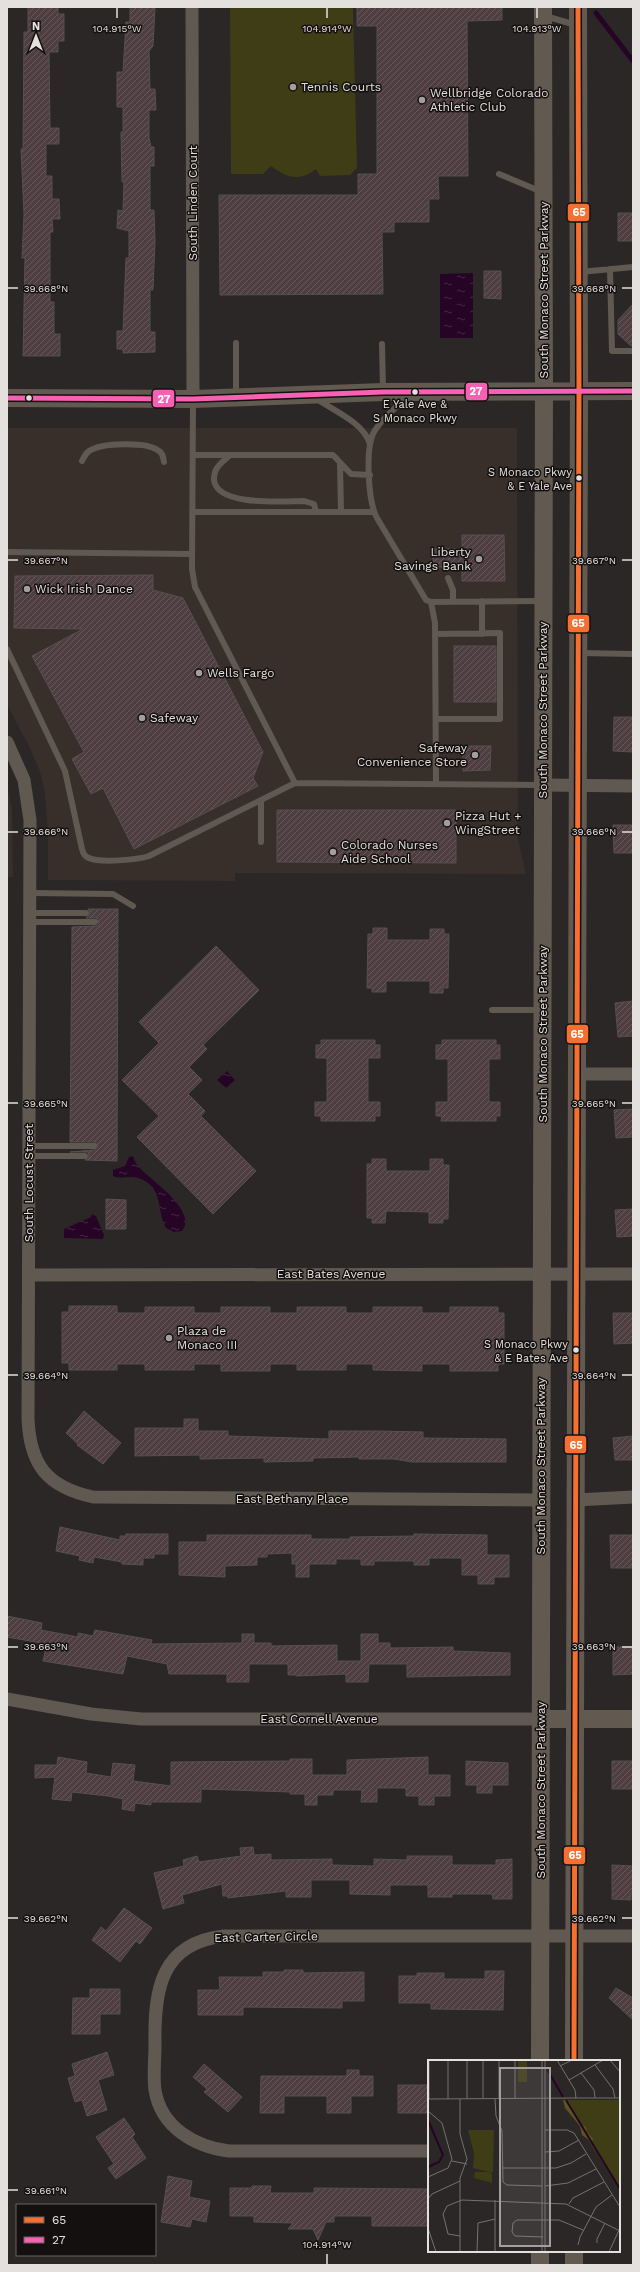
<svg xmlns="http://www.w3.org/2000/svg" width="640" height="2272" viewBox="0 0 640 2272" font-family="'Work Sans',sans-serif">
<defs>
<pattern id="water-ripples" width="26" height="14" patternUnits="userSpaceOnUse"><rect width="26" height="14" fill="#260425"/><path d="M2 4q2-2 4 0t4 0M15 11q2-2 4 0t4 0" fill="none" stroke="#452844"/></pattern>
<pattern id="building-hatch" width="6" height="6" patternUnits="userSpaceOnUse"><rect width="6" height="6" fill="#4e3e41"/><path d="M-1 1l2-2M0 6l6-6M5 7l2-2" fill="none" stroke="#675a5c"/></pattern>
</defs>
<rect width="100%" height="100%" fill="#2b2726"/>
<path fill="#382e2a" d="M7 428H517L518 839 526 874 235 873V881L48 880V833L45 793 40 772 30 748 7 705Z
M7 785 12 810 13 877H7Z"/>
<path fill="#3f3d15" d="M230 7H353L357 168 350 175 320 176 316 169C299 182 287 178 271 166L263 174H231Z"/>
<path fill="url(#water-ripples)" d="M473 273V338H440V274Z
M227 1071 235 1080 226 1088 217 1080Z
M133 1156C134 1159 135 1162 137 1165 147 1178 199 1210 182 1231L174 1232 166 1228C156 1210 164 1186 138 1178 130 1175 121 1180 113 1176V1170L125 1166 129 1157Z
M92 1214 96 1216 104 1235 103 1239 64 1238V1229L91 1217Z"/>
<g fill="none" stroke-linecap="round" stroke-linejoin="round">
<path stroke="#260425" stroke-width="5" d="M596 13 633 61"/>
</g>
<path fill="url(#building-hatch)" stroke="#555151" d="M28 7H58V14H64V41H58V52H49L50 128H59V144H46V176H52V199H59L60 219H52L53 232H50V302H54V334H60V356H23L25 258H22L24 214 21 149H23L24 32H28Z
M130 7H155L153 46 149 51 150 89H155L156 110H149V138L151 147H154V166H150V210H154L155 241 153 290H150V332H155V352L123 353V349H117V331H123L126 258H129V231L117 228 118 210 123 211 124 182H122L121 132H123V107H117V72H123L126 22H130Z
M357 7H502V20L467 21 468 176H438L439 199H429V222H394V232H382L383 294 220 295 219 195H358V174H377V26H357Z
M618 213H633V241H618Z
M484 271H501V299L484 298Z
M633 304V346H631L618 334V320Z
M462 535H504L505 581H462V567H433V549H462Z
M153 575V590L183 598 263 752 253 778 258 786 134 849 103 788 91 794 72 759 84 752 32 656 83 629 14 628 15 576Z
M454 646H496V702H454Z
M614 717H633V752L613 751Z
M470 746H491L490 770 463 771V748Z
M277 810H456V863L277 862Z
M613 825H633V853H614Z
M88 909H118L117 1161 85 1160 89 1158 88 1152H70L94 1150 98 1146 94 1142H70L72 927 95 926 99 925 97 918H86L90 913Z
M373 928H387V940H430V929H444V934H449L448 988H443V993H430V981H386V992H372V988H367L368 934H373Z
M216 946 259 990 203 1045 207 1049 189 1067 202 1080 188 1094 205 1111 201 1116 256 1171 213 1214 137 1137 159 1116 122 1080 159 1043 139 1022Z
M633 1001V1036L618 1037 615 1003Z
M321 1040H375V1045H380V1058H368V1102H380V1116H375V1121H321V1116H315V1102H327V1058H316V1045H321Z
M442 1040H496V1045H500V1059H489V1102H500V1116H496V1121H441L442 1116H436V1102H448V1059H436V1045H442Z
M633 1109V1137L616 1138 614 1110Z
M372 1159H386V1171H430V1159H443V1165H449L448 1219H443V1223H429V1212L386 1211 385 1223H372V1218H367V1164H372Z
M106 1199 126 1200V1229H106Z
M633 1209V1236L617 1237 615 1210Z
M69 1306H117V1313H145V1307H194V1313H221V1307H270V1313H297V1307H346V1313H373V1307H422V1313H450V1307H498V1313H504V1364H498V1371H450V1364H422V1371L373 1370V1364H346V1370H297V1364H270V1371H221V1364H194V1370H145V1364H117V1370H69V1363H62V1312H69Z
M613 1313H633V1343L614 1344Z
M84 1411 121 1443 103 1464 77 1445 78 1444 66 1433Z
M184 1419H198V1431H228V1436L329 1439V1431H376L423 1432V1438L506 1439V1462H412L394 1459H359V1457L313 1458V1461L264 1462V1458L200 1459V1455L135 1456V1428H184Z
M633 1436V1460H615L613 1438Z
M60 1527 120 1540V1536H126V1534H168V1554H154V1558H143V1565L122 1564V1562L94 1557 93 1563 79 1560 80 1556 56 1551Z
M414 1534 487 1535V1555H509V1577H494V1584H478V1575H462V1558H429V1565H414V1561H374V1565H361V1559H336V1564H309V1577H296V1564H292V1553L267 1554V1557H257V1565L225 1566V1577L179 1575V1542H207V1535H311V1539H350V1537L414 1536Z
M610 1535H632L633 1568H611Z
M7 1616 42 1623 41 1630 78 1637V1633L93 1636 95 1630 152 1640 151 1644 242 1643V1634H254V1643H271V1646L337 1645V1661H361V1634H378V1643H390V1648L453 1647V1651L510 1653V1675L407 1677V1664H369L368 1682H346V1674L296 1676V1675H288V1664H249V1682H227V1674H169L167 1664 127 1656 123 1674 43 1661 47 1644 7 1637Z
M613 1647H633V1674L613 1675Z
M58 1757 87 1762 86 1773 111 1777 113 1763 135 1765 133 1781 171 1786V1762L290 1761V1759H312V1775H347V1760L428 1757V1775H450V1796H434V1805H419V1796H406V1788H377V1802H361L362 1790H333V1795H317V1805H305V1794H290V1792L201 1789V1802H151V1805L135 1803 134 1811 122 1809 123 1799 108 1796 72 1792 71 1801 52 1799 55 1777 35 1778V1765H57Z
M466 1761 508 1763V1785H492V1793H477V1785H466Z
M612 1761H633V1789H612Z
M253 1847 254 1855 271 1854V1860L332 1859V1865L374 1866V1859L407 1860V1856H452V1865H496V1860L512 1859V1899H493L492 1894H452V1897H428V1885H390V1895L350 1894V1880H311V1897H286V1891L228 1898 227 1896H223L222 1884 182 1895 184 1903 163 1909 154 1873 184 1866 183 1860 197 1856 199 1862 241 1856 240 1848Z
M612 1865 633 1866V1893H631V1900L612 1899Z
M124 1908 152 1928 140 1944 136 1941 120 1962 92 1940 101 1927 106 1931Z
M284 1970H303V1973L364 1972V2001H342V2008L243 2007V2015H198V1990H220L219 1977H263V1972H284Z
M485 1971H504L503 2010 431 2009V2003H399V1976H417V1973H444V1979H485Z
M616 1988 633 1998V2020L609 1998Z
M90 1989H120V2014H100V2034H72L73 1998H90Z
M107 2052 114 2075 98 2080 107 2110 87 2116 82 2100 75 2102 68 2078 75 2076 72 2064Z
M204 2064 242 2097 228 2112 204 2092 207 2089 193 2077Z
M347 2070H359V2076H373V2096H351V2113H327V2096H284V2113H260L261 2076H347Z
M398 2085H429V2113H398Z
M124 2118 135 2134 132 2137 146 2158 116 2179 108 2168 114 2164 96 2137Z
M168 2176 192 2181 189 2197 210 2201 206 2222 192 2219 190 2227 161 2222Z
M252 2186H271L270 2193H314V2188L429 2189V2226H372V2216H334V2222H326L318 2240 313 2229H288L293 2223 254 2222V2216H230V2188H252Z"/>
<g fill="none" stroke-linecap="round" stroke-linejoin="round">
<path stroke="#5f5951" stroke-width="6" d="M545 16 576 25
M499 174 542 192
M610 269 612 351H633
M580 272 633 267
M382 344 383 390
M236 396V343
M408 396C397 407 382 418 374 432 365 448 368 502 377 518L426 600 431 602 543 601
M317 399C334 411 363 422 370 444
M193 401 192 569 195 587 295 783
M193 455H333L351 474 370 475
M230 455C226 459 220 463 217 468 215 471 214 476 214 480 217 507 285 501 304 501L314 504 316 512
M82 461C84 457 85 454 89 451 101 443 147 441 159 451 163 453 163 457 164 462
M340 463 341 512
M192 512H374
M7 552 192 554
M448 578 453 590V602
M482 601V634
M431 602 435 623 436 784
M435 634 500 633V719H436
M7 649 65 771 82 849C83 853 85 857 89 858 99 863 138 860 149 856L295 783 542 785
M581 653 633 654
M261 800V842
M31 893 113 894 133 906
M31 913H86
M31 922H95
M492 1010H540
M30 1146H94
M30 1156H85"/>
<path stroke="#5f5951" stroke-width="13" d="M192 7 193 399
M7 742 24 780 30 820 28 1419C30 1465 47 1487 93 1497L541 1500
M543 785 633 786
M577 1074H633
M29 1275 633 1274
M576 1500 633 1497
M7 1699 91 1714 141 1719H541
M429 2151H229C196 2147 161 2128 155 2090 153 2076 155 2059 155 2045 154 1991 160 1943 224 1936H633"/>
<path stroke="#625a50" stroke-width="18" d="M7 398 193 399 383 392 633 391
M541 1719H633
M540 2061 544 392 543 7
M574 2061 579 392 578 7
M540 2251V2265
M574 2251V2265"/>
<defs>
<path id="bus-1" d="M574 2061 579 392 578 7"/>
<path id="bus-2" d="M7 398 193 399 383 392 633 391"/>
</defs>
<use href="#bus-1" stroke="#13100f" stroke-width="8"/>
<use href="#bus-2" stroke="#13100f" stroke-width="8"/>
<use href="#bus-1" stroke="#f46f30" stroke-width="5"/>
<use href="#bus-2" stroke="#f860b3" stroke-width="5"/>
</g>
<path fill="none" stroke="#e4e0de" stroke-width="1.5" d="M117 8V18M327 8V18M537 8V18M8 288H18M622 288H632M8 560H18M622 560H632M8 832H18M622 832H632M8 1103H18M622 1103H632M8 1375H18M622 1375H632M8 1647H18M622 1647H632M8 1918H18M622 1918H632M8 2190H18M327 2254V2264"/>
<g fill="#a39f9e" stroke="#13100f" stroke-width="1.5">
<circle cx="293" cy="87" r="4"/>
<circle cx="422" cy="100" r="4"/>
<circle cx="479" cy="559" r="4"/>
<circle cx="27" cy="589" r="4"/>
<circle cx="199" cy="673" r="4"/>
<circle cx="142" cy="718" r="4"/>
<circle cx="475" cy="755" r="4"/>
<circle cx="447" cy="823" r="4"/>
<circle cx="333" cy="852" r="4"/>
<circle cx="169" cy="1338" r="4"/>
</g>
<g fill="#e4e0de" stroke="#13100f" stroke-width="1.5">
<circle cx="415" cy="392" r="3.5"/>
<circle cx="29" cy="398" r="3.5"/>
<circle cx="579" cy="478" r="3.5"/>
<circle cx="576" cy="1350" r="3.5"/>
</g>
<g text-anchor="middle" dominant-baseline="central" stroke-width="3" stroke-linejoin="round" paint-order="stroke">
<g font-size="11" fill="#e4e0de" stroke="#13100f" text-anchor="end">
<text x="415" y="404" text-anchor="middle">E Yale Ave &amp;<tspan x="415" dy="14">S Monaco Pkwy</tspan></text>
<text x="572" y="472">S Monaco Pkwy<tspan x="572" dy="14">&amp; E Yale Ave</tspan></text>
<text x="568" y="1344">S Monaco Pkwy<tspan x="568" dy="14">&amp; E Bates Ave</tspan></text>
</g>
<g font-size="12" fill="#e4e0de" stroke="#13100f" text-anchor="start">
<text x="301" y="87">Tennis Courts</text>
<text x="430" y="93">Wellbridge Colorado<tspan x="430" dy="14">Athletic Club</tspan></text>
<text x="471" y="552" text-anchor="end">Liberty<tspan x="471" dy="14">Savings Bank</tspan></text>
<text x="35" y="589">Wick Irish Dance</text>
<text x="207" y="673">Wells Fargo</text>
<text x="150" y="718">Safeway</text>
<text x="467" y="748" text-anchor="end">Safeway<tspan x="467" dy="14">Convenience Store</tspan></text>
<text x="455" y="816">Pizza Hut +<tspan x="455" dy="14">WingStreet</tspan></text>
<text x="341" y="845">Colorado Nurses<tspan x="341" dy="14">Aide School</tspan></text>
<text x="177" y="1331">Plaza de<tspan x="177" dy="14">Monaco III</tspan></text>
</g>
<g font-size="12" fill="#e4e0de" stroke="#13100f">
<text transform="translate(193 203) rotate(-90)">South Linden Court</text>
<text transform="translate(544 290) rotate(-90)">South Monaco Street Parkway</text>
<text transform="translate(543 710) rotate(-90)">South Monaco Street Parkway</text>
<text transform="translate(543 1034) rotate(-90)">South Monaco Street Parkway</text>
<text transform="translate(29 1183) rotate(-90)">South Locust Street</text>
<text x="331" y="1274">East Bates Avenue</text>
<text transform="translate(541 1466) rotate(-90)">South Monaco Street Parkway</text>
<text x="292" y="1499">East Bethany Place</text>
<text x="319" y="1719">East Cornell Avenue</text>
<text transform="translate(541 1790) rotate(-90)">South Monaco Street Parkway</text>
<text transform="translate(266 1937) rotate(-1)">East Carter Circle</text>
</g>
</g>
<g transform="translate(428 2060)">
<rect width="192" height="192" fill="#2b2726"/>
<path d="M90 0H99V22H90ZM135 40H192V130L165 88ZM40 70H66L65 112H61L64 113V123L46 118 47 112H61L45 108 46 93Z" fill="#3f3d15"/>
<path d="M135 40H139L142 44 153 65 158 67 159 72 165 79 164 82 154 75 152 66 137 48Z" fill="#58561c"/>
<path fill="none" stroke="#260425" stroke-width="2" d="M119 9 135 37M138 40 192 129M0 60 15 95 11 102 0 107"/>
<path fill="none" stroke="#757170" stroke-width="1" d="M39 0V39M55 0V39M87 0V39M129 0 147 30 148 38M182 0 192 12M167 5 185 29 187 38M132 6 144 0M153 13 166 30 167 38M141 20 175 0M147 38H192M0 39 148 38M1 39V0M20 39V0M32 39V74L39 99 32 118V192M67 39 68 56 74 71 75 122 79 125 114 126M71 39V0M0 51 14 63 24 99 20 108 0 117M117 70H139L146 73 192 147M117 92 131 91 151 80M24 101 39 104M74 108H128L143 103 158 94M117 126 140 123 168 109M0 139 4 134 32 121M67 140V192M141 144 145 138 176 122M0 168 8 192M32 176 20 174 15 154 19 146 34 140 138 144 192 171M115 177 87 176 84 172 85 163 89 160H131L155 170M169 183V179L177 163M150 185 152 177 168 147 184 135M49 192 50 163 67 159M114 192V0M117 192V0M181 192 192 168"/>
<path fill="#a39f9e" fill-opacity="0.15" stroke="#a39f9e" stroke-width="2" d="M72 8H122V186H72Z"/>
<rect width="192" height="192" fill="none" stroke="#e4e0de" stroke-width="2"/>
</g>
<g font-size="10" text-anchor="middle" fill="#e4e0de" stroke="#13100f" stroke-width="3" stroke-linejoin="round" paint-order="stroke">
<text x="117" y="32">104.915°W</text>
<text x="327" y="32">104.914°W</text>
<text x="537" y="32">104.913°W</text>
<text x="46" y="292">39.668°N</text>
<text x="594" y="292">39.668°N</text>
<text x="46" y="564">39.667°N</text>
<text x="594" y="564">39.667°N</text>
<text x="46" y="835">39.666°N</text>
<text x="594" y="835">39.666°N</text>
<text x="46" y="1107">39.665°N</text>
<text x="594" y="1107">39.665°N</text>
<text x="46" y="1379">39.664°N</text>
<text x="594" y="1379">39.664°N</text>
<text x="46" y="1650">39.663°N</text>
<text x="594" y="1650">39.663°N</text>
<text x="46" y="1922">39.662°N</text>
<text x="594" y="1922">39.662°N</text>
<text x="46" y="2194">39.661°N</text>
<text x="327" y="2248">104.914°W</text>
</g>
<g stroke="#13100f" stroke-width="1.5">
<rect x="567" y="203" width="23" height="19" rx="4" fill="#f46f30"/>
<rect x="465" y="382" width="23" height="19" rx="4" fill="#f860b3"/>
<rect x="152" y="389" width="23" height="19" rx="4" fill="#f860b3"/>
<rect x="567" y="614" width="23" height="19" rx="4" fill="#f46f30"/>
<rect x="566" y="1024" width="23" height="20" rx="4" fill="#f46f30"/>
<rect x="564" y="1435" width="23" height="19" rx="4" fill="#f46f30"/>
<rect x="563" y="1846" width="23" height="19" rx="4" fill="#f46f30"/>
</g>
<g font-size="11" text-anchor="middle" font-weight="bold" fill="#fff">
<text x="579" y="216">65</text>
<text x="476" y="395">27</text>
<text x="164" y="403">27</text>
<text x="578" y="627">65</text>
<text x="577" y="1038">65</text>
<text x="576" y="1449">65</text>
<text x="575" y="1859">65</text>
</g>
<rect width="640" height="2272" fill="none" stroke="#e4e0de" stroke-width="16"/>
<rect x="16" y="2204" width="140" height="52" fill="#13100f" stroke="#676362"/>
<rect x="24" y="2217" width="20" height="6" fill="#f46f30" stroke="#676362"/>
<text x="52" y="2224" font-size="12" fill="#e4e0de">65</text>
<rect x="24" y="2237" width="20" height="6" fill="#f860b3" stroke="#676362"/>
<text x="52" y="2244" font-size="12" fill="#e4e0de">27</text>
<g transform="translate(36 36)" stroke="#13100f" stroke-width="3" paint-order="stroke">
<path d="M0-3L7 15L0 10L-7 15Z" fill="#e4e0de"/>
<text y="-6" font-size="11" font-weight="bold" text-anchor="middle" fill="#e4e0de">N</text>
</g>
</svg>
